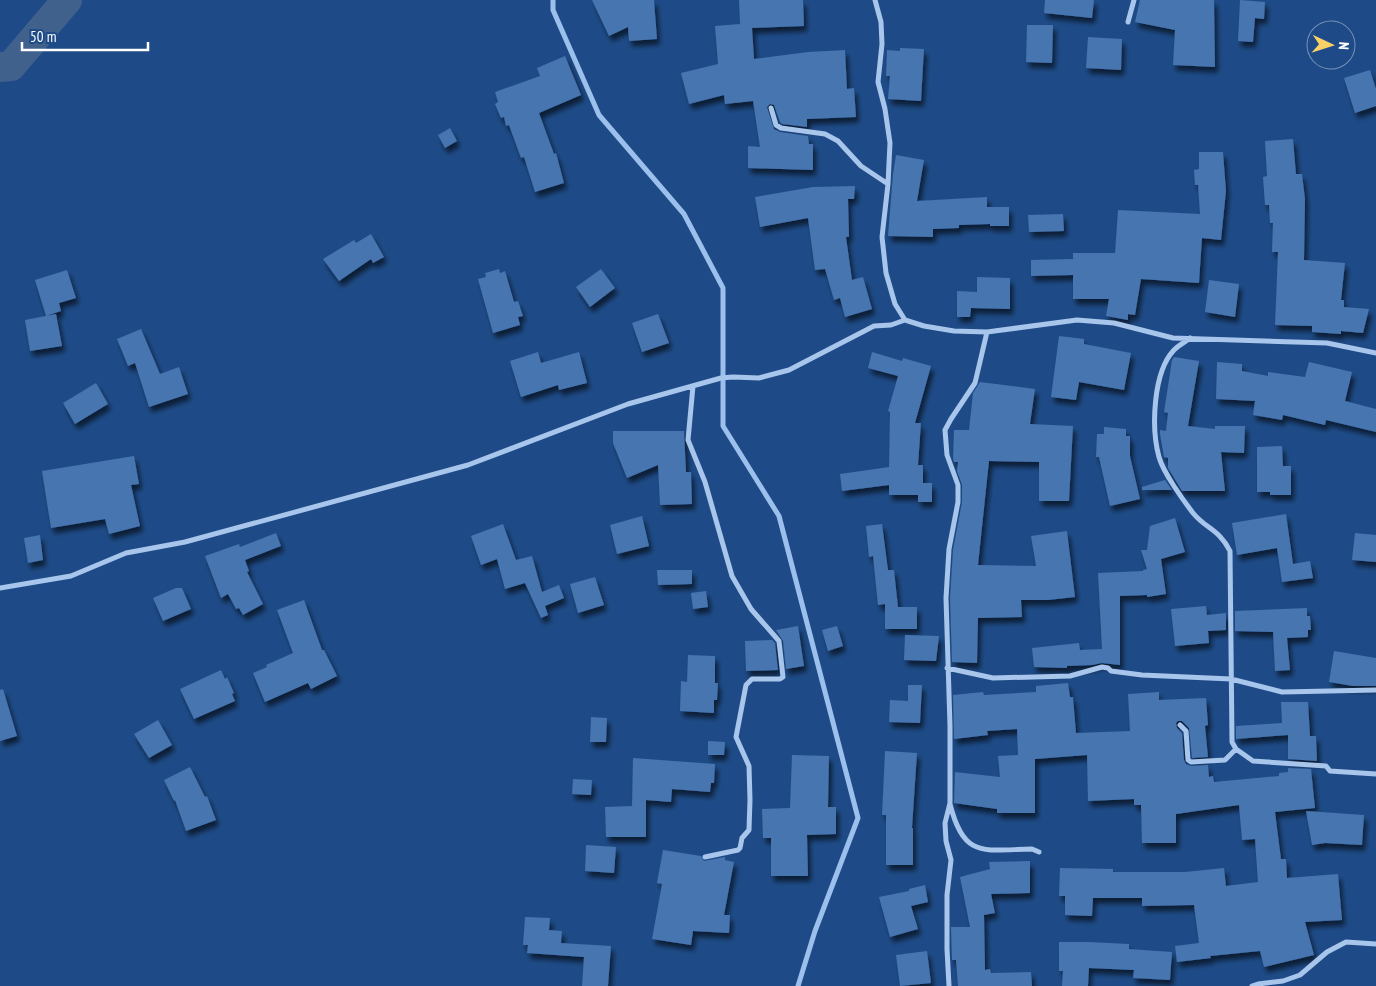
<svg xmlns="http://www.w3.org/2000/svg" width="1376" height="986" viewBox="0 0 1376 986" font-family="'PT Sans Narrow',sans-serif">
<defs>
<filter id="shadow"><feDropShadow dx="3" dy="5.5" stdDeviation="2.5" flood-color="#0009"/></filter>
</defs>
<rect width="100%" height="100%" fill="#1e4b87"/>
<g fill="none" stroke-linecap="round" stroke-linejoin="round">
<path stroke="#9bc0ec" stroke-width="5" d="M553 0V10L599 115 684 214 723 288V426L779 516 858 818 815 931 798 986"/>
<path stroke="#41618d" stroke-width="30" d="M0 67 11 66 67 0"/>
</g>
<path fill="#4774b0" filter="url(#shadow)" d="M592 0H654L657 39 629 41 628 27 609 36Z
M739 0H803L804 26 752 28 754 59 808 52 845 50 847 89 854 88 856 117 807 119V127L782 124 780 122 774 105 770 104 767 107 774 129 780 132 808 136 809 144H813V170L748 168V146L760 147 753 101 725 104 724 95 689 104 681 73 718 64 715 26 740 24Z
M1045 0H1094L1092 18 1044 13Z
M1140 0H1214L1215 67 1173 65 1175 30 1135 22Z
M1240 0 1265 2 1264 19 1255 18 1253 42 1238 41Z
M1027 25H1053L1052 63 1026 62Z
M1088 37 1122 39 1121 70 1086 68Z
M900 48 924 49 921 101 888 99 890 76H886L887 50 900 51Z
M565 56 581 95 539 113 554 154 556 153 564 183 535 192 524 157 521 158 509 125 506 126 504 117 501 118 495 104 498 102 495 92 540 76 537 68Z
M1370 70 1376 89V106L1355 113 1344 78Z
M450 128 457 141 445 148 438 135Z
M1293 139 1296 174H1302L1305 199 1304 260 1345 263 1341 300H1344V307L1369 309 1363 333 1341 331V334L1312 332V326L1275 325 1278 252H1272L1273 223H1270L1269 205H1265L1263 177 1267 176 1265 141Z
M1199 152H1223L1226 191 1221 240 1202 238 1199 283 1141 279 1135 315 1128 314V320L1106 316 1109 299H1073V275L1031 276V260L1073 259V253H1115L1118 210 1200 214 1198 185H1195L1194 170 1199 169Z
M896 155 924 160 917 201 987 197V207H1009V226H990V224L959 225V228L933 229V237L888 236 893 174Z
M855 186 854 199H848L849 237H846L852 280 863 277 872 309 845 317 840 298 834 300 825 269 815 270 808 218 760 227 755 197 813 187Z
M1063 214 1064 231 1029 232 1028 215Z
M371 234 384 257 373 263 371 259 339 281 323 259 354 240 356 243Z
M499 269 500 273 505 271 514 302 518 301 523 316 518 317 520 325 493 333 478 279 486 277 485 273Z
M601 269 615 288 590 307 576 287Z
M67 270 76 298 59 303 61 311 46 316 35 280Z
M977 277 1010 278V309L971 308 970 317H957V291L977 292Z
M1209 280 1239 284 1235 317 1205 312Z
M56 314 62 346 30 351 25 320Z
M658 314 669 343 642 352 632 323Z
M141 329 160 374 179 367 188 394 149 407 135 363 128 366 117 339Z
M1059 336 1084 339V344L1131 353 1124 390 1079 382 1076 400 1051 397Z
M538 352 541 363 579 352 587 383 559 390 558 385 521 397 510 361Z
M872 352 902 361 903 358 931 366 915 423H921L918 465H923V483H932V502H918V495H889V485L842 491 840 474 889 467 890 412 888 411 898 376 868 368Z
M1174 357 1199 361 1188 426 1215 429V426H1245L1244 453 1221 452 1225 491H1182L1168 468V458L1164 457 1160 434V430L1166 431 1168 413 1164 412 1172 360Z
M1217 362 1242 364V371L1268 376V372L1305 377 1309 362 1352 372 1345 401 1376 409V432L1326 420 1325 425 1283 415 1282 420 1253 415 1255 401 1216 399Z
M980 382 1035 389 1030 424 1073 426 1069 501H1039V462L989 461 978 565 1036 566 1031 536 1067 531 1075 597 1048 600H1021L1022 617 978 618 977 663 952 662 950 598 953 550 962 502V485L957 471 958 462H954L953 458 954 430H969L973 393Z
M96 383 108 404 75 424 63 403Z
M1104 427 1126 429V436H1130V456L1140 499 1110 506 1099 457H1096L1097 434H1104Z
M613 431H684L686 472H691L692 504 660 505 658 465 627 478 613 443Z
M1282 446 1283 466H1291V495H1270V492H1257V447Z
M134 456 139 484 131 485 140 526 109 534 105 519 51 528 42 471Z
M1165 480 1172 490H1142V487Z
M1286 514 1293 564 1310 561 1313 578 1282 582 1277 548 1237 555 1232 523Z
M642 516 649 546 617 554 610 525Z
M1175 518 1185 552 1161 559 1166 594 1147 597V595L1120 596V665L1102 663 1092 665 1067 666V668L1034 667 1032 648 1079 643 1080 650 1102 649 1098 573 1143 571V570L1147 569 1141 550H1147L1150 526Z
M503 524 516 560 532 556 542 592 559 585 564 598 545 606 548 615 541 618 525 583 505 589 497 559 481 565 471 536Z
M882 524 888 570H894L898 607H917V629H885V604L878 605 873 556 869 557 866 526Z
M276 533 281 546 245 560 249 571 247 572 263 604 243 615 239 608 236 609 228 594 221 598 205 556 239 544 240 547Z
M1355 533 1376 535V562L1352 560Z
M40 535 43 560 28 563 24 538Z
M657 570H692V584L658 585Z
M595 577 604 605 578 613 570 584Z
M176 588H182L191 609 163 621 153 598Z
M706 591 708 607 693 609 691 593Z
M304 600 322 650H324L337 676 311 689 308 683 265 702 253 673 267 667 266 665 293 653 277 610Z
M1206 606 1207 615 1226 613V630L1208 631 1209 643 1175 646 1171 609Z
M1307 608V616H1310L1311 630H1308V637L1287 638 1290 670 1275 671 1273 632 1235 631V611Z
M798 626 804 666 786 669 783 641 776 630Z
M837 626 843 646 828 651 822 630Z
M905 635 939 636 936 661 904 660Z
M772 640 775 643 778 670 746 671 745 641Z
M1334 651 1376 658V686H1353L1329 682Z
M688 655 715 656V683H718L717 700H714V713L680 711 681 681 687 682Z
M221 670 225 679 227 677 234 693 232 694 235 701 194 719 180 689Z
M1068 683 1070 697H1073L1076 733 1130 731 1128 694 1159 692V700L1206 698 1208 725 1205 726 1208 757 1192 758 1189 728 1182 721H1178L1176 723 1177 728 1182 733 1184 760 1186 764 1191 766 1208 765 1209 777 1213 776 1214 782 1279 776V773L1288 772V768L1311 769 1315 808 1275 812 1281 859H1286L1287 878 1338 874 1342 920 1305 922 1314 955 1264 967 1260 951 1210 956 1211 958 1177 962 1175 946 1199 943 1194 905 1142 906V898H1093L1092 916 1065 915V896H1059L1060 868 1113 869V872H1185L1224 868 1226 886 1258 882 1255 839 1242 840 1239 805 1176 814V843H1142L1141 805H1134V799L1088 801 1087 755 1035 759V813H997V809L954 803 955 772 1000 777 998 756 1018 755 1017 729 987 731 988 735 954 739 953 695 983 692 984 695 1036 692V686Z
M908 685H922L920 723 889 722 890 700 908 701Z
M3 689 17 736 0 741V690Z
M1281 702H1308L1310 736H1316L1317 761 1288 759V735L1236 739V726L1282 723Z
M591 717 607 718 606 742H590Z
M158 720 172 745 149 758 134 734Z
M708 741 725 742 724 755H708Z
M885 751 917 753 912 828H913V865H886V815H882Z
M792 755 829 756 828 807H836V834L807 835 808 876H771V838H763L762 809 790 808Z
M633 758 715 764 714 783H711L710 792 672 789 671 802 646 800V837H606L605 807 632 806Z
M190 767 205 797 207 796 216 820 186 831 175 800 174 801 164 780Z
M573 779 592 780 591 795 572 794Z
M1306 811 1364 815 1362 845 1325 843 1312 845Z
M586 845 616 847 614 873 585 871Z
M663 850 701 856 704 861 725 857V860L734 862 724 915H730L729 933 693 931 691 945 652 939 662 884 657 883Z
M1030 861V893L991 894 995 913 984 915 985 970 990 969 991 973 1031 972 1032 986H958L956 960H952L951 927H970L960 877 990 869 989 862Z
M925 885 928 902 911 906 918 929 890 937 879 897 909 891V889Z
M525 917 550 918 549 930 562 931 561 943 611 946 608 986H582L584 957 527 953 528 945H523Z
M1059 942H1089L1129 944V949L1172 952 1170 980 1133 978 1134 970 1089 968 1088 986H1062L1063 971H1059Z
M927 951 931 983 900 986 896 955Z"/>
<g fill="none" stroke-linecap="round" stroke-linejoin="round">
<path stroke="#a8c5eb" stroke-width="5" d="M875 0 881 22 882 44 878 82 885 109 890 143 888 184 882 237 886 273 895 304 905 320 924 326 954 331 987 332 1077 320 1114 323 1173 338 1327 343 1376 353
M1128 22 1134 0
M771 108 776 125 781 128 825 134 838 141 861 166 888 184
M1190 338C1185 342 1179 345 1174 350 1153 372 1151 428 1159 457 1163 472 1183 500 1193 513 1206 529 1219 529 1230 551L1232 742 1236 749 1253 761 1326 766 1330 771 1376 774
M693 386 688 440 705 482 732 576 751 609 779 641 783 677 780 679H752L746 685 736 737 749 766 750 800 749 830 742 838 740 848 738 850 705 857
M0 588 71 576 126 553 185 542 468 465 628 404 721 378 733 377 759 378 789 370 874 326 891 325 905 320
M947 668 993 678 1070 676 1102 667 1108 668 1111 671 1142 675 1231 679 1282 692 1376 690
M1180 725 1186 731 1188 760 1191 762 1225 760 1236 749
M950 804C964 859 983 850 1032 849L1039 852
M949 986 947 949V895L951 860 946 841 945 823 950 803V726L946 598 949 549 958 502V485L947 455 945 430 951 419 975 383 987 332
M1252 986 1258 984 1283 981 1300 975 1327 952 1346 942 1376 944"/>
</g>
<g transform="translate(1331 45) rotate(94)"><circle r="24" fill="#1e4b87" stroke="#7893b7"/>
<path d="M0-4L9 19L0 12L-9 19Z" fill="#f9d167"/>
<text y="-8" font-size="14" font-weight="bold" text-anchor="middle" fill="#ffffff">N</text>
</g>
<path d="M22 42v8h126v-8" fill="none" stroke="#ffffff" stroke-width="2.5"/>
<text x="30" y="42" font-size="15" fill="#ffffff" stroke="#1e4b87" stroke-width="4" paint-order="stroke">50 m</text>
</svg>
